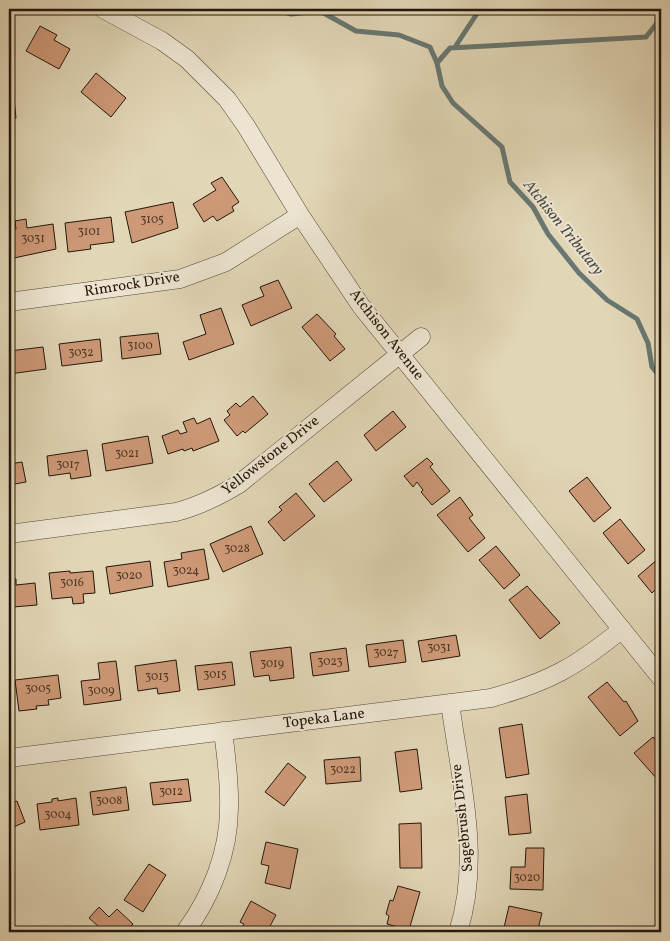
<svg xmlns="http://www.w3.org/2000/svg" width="670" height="941" viewBox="0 0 670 941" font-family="Vollkorn,serif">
<rect width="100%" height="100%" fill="#e1d6b6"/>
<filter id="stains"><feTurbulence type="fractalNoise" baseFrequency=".004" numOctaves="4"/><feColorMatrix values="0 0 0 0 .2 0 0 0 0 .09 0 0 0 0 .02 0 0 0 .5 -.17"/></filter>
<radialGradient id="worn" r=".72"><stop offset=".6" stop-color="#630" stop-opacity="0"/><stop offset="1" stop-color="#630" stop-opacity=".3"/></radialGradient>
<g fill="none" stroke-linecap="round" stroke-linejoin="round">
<path stroke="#687771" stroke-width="5" d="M274 9 291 14 320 11 356 31 399 35 430 47 437 63 442 86 453 103 502 147 510 182 533 207 548 234 579 273 607 300 637 319 648 343 652 367 661 378
M455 47 480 9
M437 63 450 48 646 37 661 18"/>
</g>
<path fill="#cd9977" stroke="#24160b" d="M40 26 57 35 54 40 70 49 59 69 26 51Z
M96 73 126 98 111 117 81 92Z
M14 99 16 118H9V100Z
M222 177 239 202 232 207 234 211 217 221 213 216 204 222 193 204 216 190 211 183Z
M173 202 178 228 132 243 125 212Z
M111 217 114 242 90 245 91 249 68 252 65 223Z
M26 219 27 228 53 224 56 249 14 258 10 230 16 229 15 221Z
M278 280 292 308 251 326 242 305 264 296 260 287Z
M221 308 234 344 189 360 183 342 206 334 200 315Z
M317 314 336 334 334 336 345 349 330 361 302 327Z
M158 333 161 354 122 359 120 337Z
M100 339 102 361 62 366 59 344Z
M43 347 46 369 9 374V351Z
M253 396 268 414 245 433 243 431 237 436 224 420 230 415 227 411 236 403 240 407Z
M393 411 406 427 376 451 364 435Z
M194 418 197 424 210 418 219 441 193 451 192 448 184 451 183 449 168 454 162 436 178 430 180 434 187 432 183 422Z
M148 436 153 463 106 471 102 444Z
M87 450 91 476 71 479 70 473 49 476 47 456Z
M427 458 433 464 430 467 450 491 432 505 421 492 423 490 417 482 413 487 404 476Z
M337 461 352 480 324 502 309 484Z
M22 462 26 482 9 485V464Z
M587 477 611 508 594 522 569 491Z
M296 493 315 516 284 541 268 522 282 510 279 507Z
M460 497 473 515 469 518 485 538 468 552 437 515Z
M620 519 645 550 628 564 603 533Z
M251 526 263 554 223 572 210 544Z
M496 546 520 575 504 589 479 560Z
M204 549 209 579 168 587 164 562 182 559 181 553Z
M658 559 661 562V598L655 590 652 593 638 576Z
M150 561 153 586 110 594 106 567Z
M70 571V573L93 571 95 593 83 594 84 603 73 604 72 597 52 599 49 573Z
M16 579V585L35 583 37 605 13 607 14 617 9 618V580Z
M527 586 560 623 540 639 509 600Z
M456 635 460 656 422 662 418 641Z
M403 640 406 662 369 667 366 645Z
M291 647 294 678 270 681 269 675 254 677 250 652Z
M346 648 349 671 313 676 310 653Z
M176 660 180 691 158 694 157 688 138 691 135 666Z
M116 661 121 700 84 705 81 681 100 679 98 663Z
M232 662 235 685 198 690 195 666Z
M58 675 61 698 48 700 49 705 36 706 37 709 19 711 15 680Z
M607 682 624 702 626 701 638 721 620 736 588 697Z
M522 724 529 774 506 778 499 728Z
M653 737 661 747V777L658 780 634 753Z
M417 749 422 789 400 792 395 752Z
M360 757 361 781 326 784 324 760Z
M288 763 306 777 284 806 265 792Z
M188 779 191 801 153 805 150 783Z
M126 787 129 810 93 815 90 792Z
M527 794 531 833 509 835 505 797Z
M58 798V801L76 798 79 825 40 830 37 804 52 802V799Z
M17 801 25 822 9 829V804Z
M421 823 422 868H400L399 824Z
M266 842 298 849 290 889 265 883 269 866 261 864Z
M526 848H544L543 890 510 889 511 867H525Z
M149 864 166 875 143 912 124 900Z
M398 886 420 892 409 930 387 924 389 916 386 914 390 900 393 901Z
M251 901 276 915 269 928 271 929 269 932H239L244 924 240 922Z
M509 906 542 913 538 929 526 927 525 932H503Z
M99 907 109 917 117 909 133 924 126 932H94L99 927 89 918Z"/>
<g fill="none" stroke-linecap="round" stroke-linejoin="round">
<defs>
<path id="minor" d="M103 9 162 41 187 59 227 99 246 126 300 215 361 306 661 678
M9 302 180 279 226 262 300 215
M9 534 176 512C200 506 219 496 239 484L421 337
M450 703C460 778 482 858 458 932
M9 758 491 698C548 682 576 667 622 629
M185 932C211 897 229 852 229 808 230 782 226 756 223 731"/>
</defs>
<use href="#minor" stroke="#534636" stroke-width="19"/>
<use href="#minor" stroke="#ece4d0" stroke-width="18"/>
</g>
<g text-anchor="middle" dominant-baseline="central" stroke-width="4" stroke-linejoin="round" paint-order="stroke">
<g font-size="12" fill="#4e3726">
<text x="152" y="220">3105</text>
<text x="89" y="232">3101</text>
<text x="33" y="239">3031</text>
<text x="140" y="346">3100</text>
<text x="81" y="353">3032</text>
<text x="127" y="454">3021</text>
<text x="68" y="465">3017</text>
<text x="237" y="549">3028</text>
<text x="186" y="571">3024</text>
<text x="129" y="576">3020</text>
<text x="72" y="583">3016</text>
<text x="439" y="648">3031</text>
<text x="386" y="653">3027</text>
<text x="330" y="662">3023</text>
<text x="272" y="664">3019</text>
<text x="215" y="675">3015</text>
<text x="157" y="677">3013</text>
<text x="38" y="689">3005</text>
<text x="101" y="691">3009</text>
<text x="343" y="770">3022</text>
<text x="171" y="792">3012</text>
<text x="109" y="801">3008</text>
<text x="58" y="815">3004</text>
<text x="527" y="878">3020</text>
</g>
<g font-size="15" fill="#24160b" stroke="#ece4d0">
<text transform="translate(132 285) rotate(-9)">Rimrock Drive</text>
<text transform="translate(386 335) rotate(52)">Atchison Avenue</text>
<text transform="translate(271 456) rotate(-38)">Yellowstone Drive</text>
<text transform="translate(324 719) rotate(-7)">Topeka Lane</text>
<text transform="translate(463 818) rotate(-96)">Sagebrush Drive</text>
</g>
<g font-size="16" font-style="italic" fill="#4c4e46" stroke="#ece4d0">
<text transform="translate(563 228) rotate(51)">Atchison Tributary</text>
</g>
</g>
<rect width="670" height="941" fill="none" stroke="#e1d6b6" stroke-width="30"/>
<rect x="10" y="10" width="650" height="921" fill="none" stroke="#24160b" stroke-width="2.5"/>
<rect x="15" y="15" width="640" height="911" fill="none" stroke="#24160b"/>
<rect width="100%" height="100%" filter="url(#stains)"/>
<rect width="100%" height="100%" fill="url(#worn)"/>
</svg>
